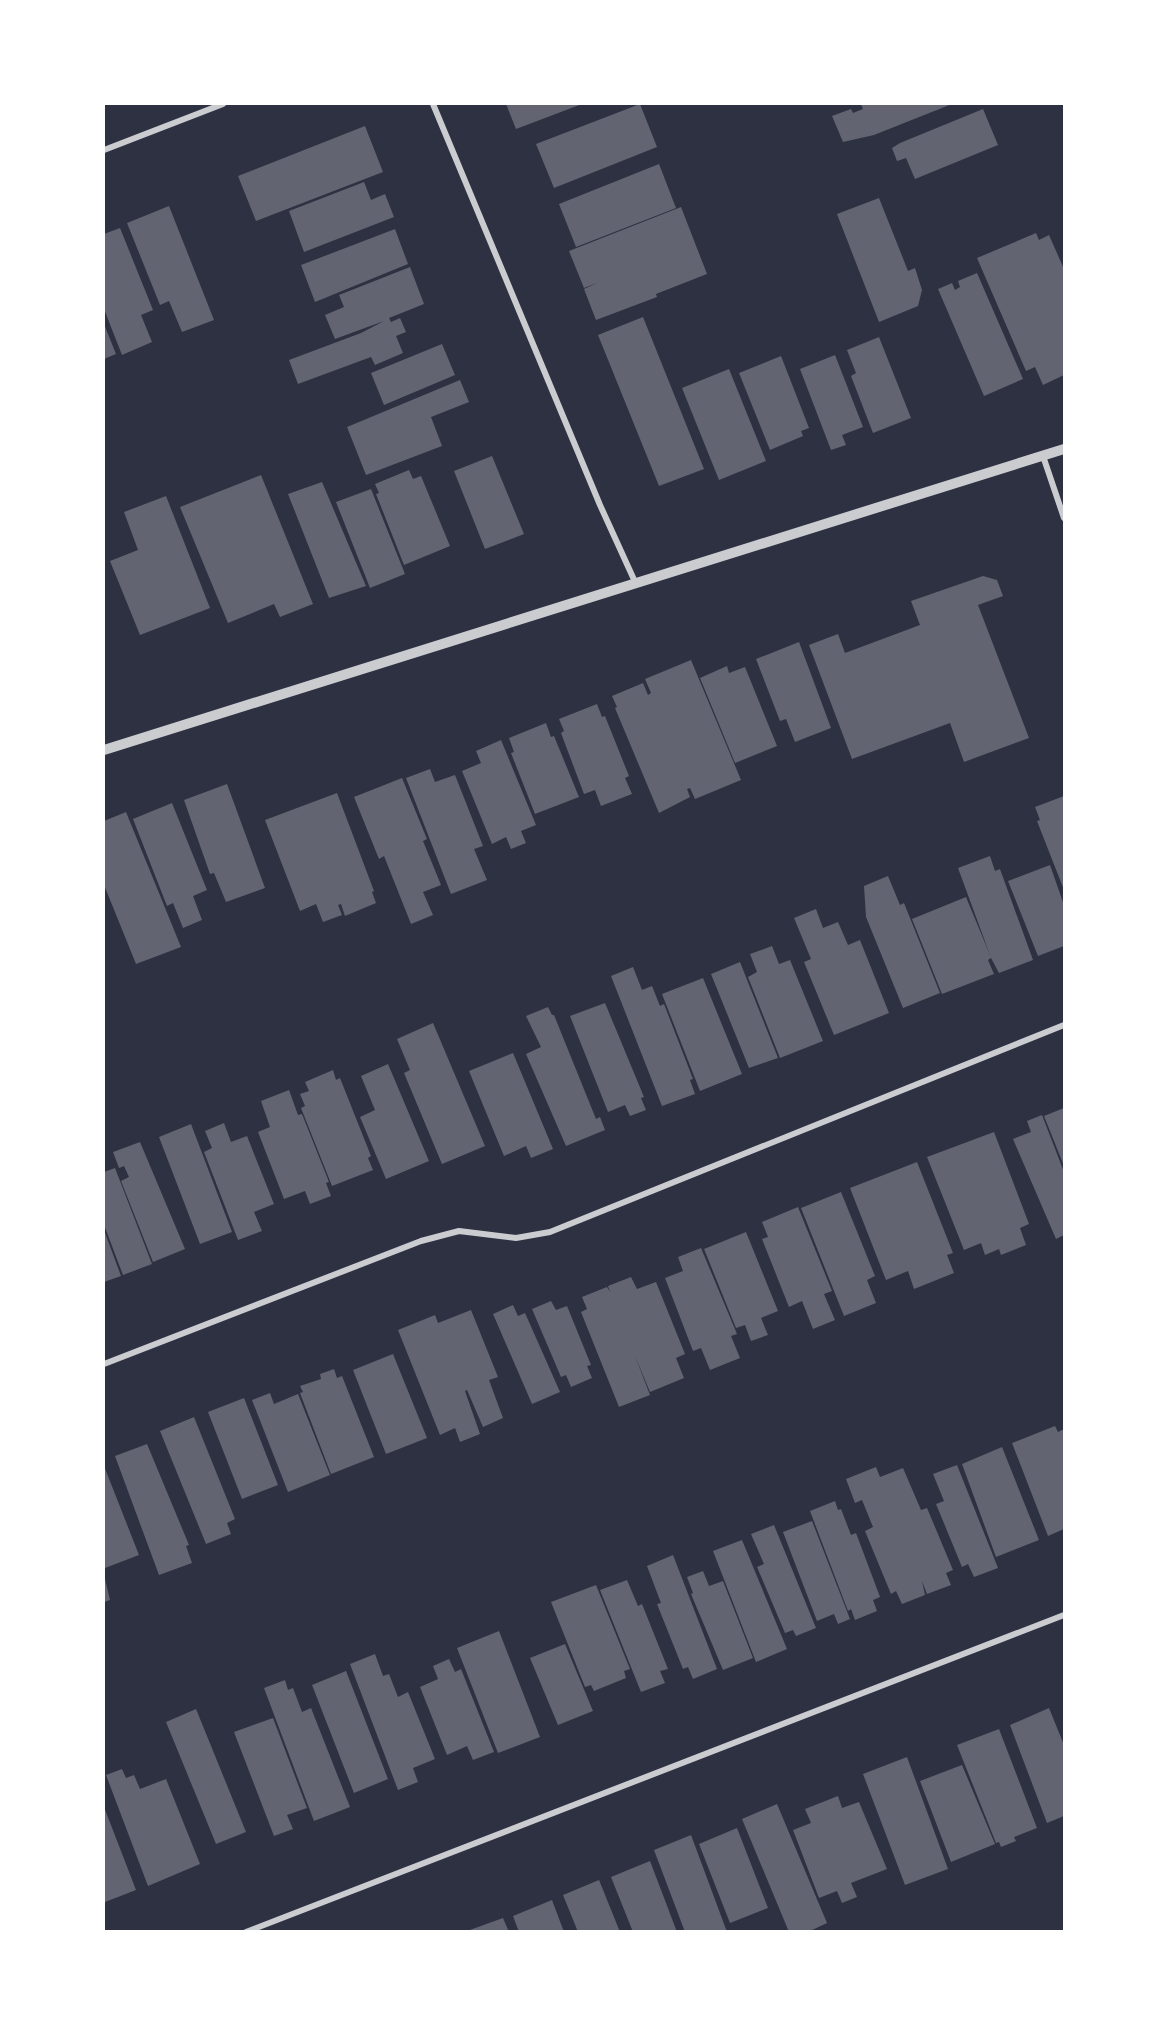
<svg xmlns="http://www.w3.org/2000/svg" width="1168" height="2035" viewBox="0 0 1168 2035" font-family="'DejaVu Sans',sans-serif">
<rect width="100%" height="100%" fill="#2d3142"/>
<path fill="#626471" d="M506 104H582L516 129Z
M640 104 657 147 554 188 536 144Z
M861 104H952L874 135 843 142 832 116 851 109 853 113 863 109Z
M983 109 998 145 915 179 906 158 897 161 892 148 900 143Z
M365 126 383 172 256 221 238 176Z
M659 164 676 208 576 247 559 204Z
M364 182 371 200 385 194 394 217 304 252 289 211Z
M879 198 908 271 915 268 922 290 918 306 879 322 837 214Z
M169 206 214 320 182 332 169 301 160 305 127 223Z
M681 207 707 274 656 294 657 297 596 320 584 289 597 283 584 288 569 251Z
M120 228 153 310 141 315 152 342 122 355 104 309V234Z
M395 229 408 264 315 302 301 265Z
M1036 233 1039 240 1049 235 1064 269V375L1043 385 1035 367 1026 371 977 258Z
M410 267 424 304 389 318 391 322 400 318 406 332 396 336 403 353 375 365 371 357 298 384 289 360 361 333 384 321 335 339 325 315 344 307 339 295Z
M977 273 1023 379 984 396 938 289 952 283 955 290 960 287 958 281Z
M643 317 704 469 659 486 598 335Z
M104 324 116 354 104 359Z
M879 337 911 418 873 433 851 376 856 373 847 350Z
M442 344 455 375 384 405 371 373Z
M835 355 863 427 842 435 846 445 831 450 800 369Z
M781 356 809 428 801 431 803 436 770 450 739 373Z
M729 369 766 461 719 480 682 388Z
M460 380 469 402 431 417 442 446 366 475 347 427Z
M492 456 524 534 485 549 454 471Z
M409 470 413 479 421 476 450 546 404 565 376 494 379 493 375 484Z
M261 475 313 604 280 617 274 604 228 623 180 507Z
M322 482 366 586 329 598 288 494Z
M371 489 405 574 370 588 336 502Z
M166 496 210 608 140 635 110 561 138 550 124 512Z
M983 576 997 580 1003 596 978 605 1029 738 964 762 950 723 852 759 809 645 838 634 845 653 920 625 911 601Z
M799 642 831 728 795 742 786 719 780 721 756 659Z
M691 660 741 780 695 799 690 788 687 789 690 797 659 813 615 708 617 707 612 696 643 683 648 695 651 693 645 679Z
M727 666 729 673 745 667 777 746 735 763 700 678Z
M597 704 602 717 605 716 629 776 625 778 632 794 601 806 595 790 584 794 561 733 564 731 559 719Z
M546 723 551 737 554 736 579 797 535 814 511 753 514 752 509 738Z
M501 740 536 825 521 831 526 843 511 849 506 837 492 844 462 771 481 763 476 751Z
M430 769 435 782 455 775 483 846 474 849 487 880 451 894 406 778Z
M402 778 427 839 423 841 441 885 423 892 433 915 411 924 384 856 379 859 354 797Z
M227 784 265 888 226 902 214 873 210 874 184 800Z
M337 793 374 891 372 892 376 903 345 916 341 904 338 905 342 915 323 922 316 904 300 911 265 820Z
M1064 796V890L1037 821 1040 820 1035 807Z
M172 803 207 890 193 896 202 920 183 928 173 903 167 906 133 819Z
M126 812 181 947 136 964 104 885V821Z
M990 856 995 871 1000 869 1033 960 999 973 991 958 988 960 994 974 942 994 912 919 966 897 990 955 958 868Z
M1050 865 1064 905V946L1038 956 1008 881Z
M888 876 900 905 904 903 940 993 903 1008 866 917 864 886Z
M816 909 823 928 838 922 848 945 860 940 889 1013 834 1035 804 962 811 959 794 918Z
M772 946 779 964 790 960 823 1041 780 1058 748 977 757 972 750 954Z
M740 962 778 1058 749 1068 711 974Z
M633 967 642 990 652 986 660 1006 664 1004 693 1079 690 1080 695 1094 662 1106 611 976Z
M703 978 742 1074 700 1091 662 994Z
M605 1003 644 1097 641 1098 646 1110 630 1116 625 1105 608 1112 570 1016Z
M548 1007 552 1015H554L596 1119 600 1117 605 1130 566 1146 526 1054 541 1047 526 1016Z
M433 1023 485 1146 442 1164 404 1073 410 1070 397 1039Z
M513 1053 553 1149 531 1158 526 1146 504 1156 469 1071Z
M388 1064 429 1161 386 1179 360 1117 375 1110 361 1076Z
M333 1070 336 1080 340 1078 371 1156 368 1158 373 1170 332 1186 301 1108 305 1106 300 1094 309 1091 305 1082Z
M289 1090 298 1115 302 1114 329 1182 326 1183 331 1196 310 1204 305 1191 284 1199 258 1132 270 1127 261 1101Z
M1064 1108V1166L1044 1116Z
M1042 1115 1064 1172V1235L1056 1239 1013 1139 1031 1132 1027 1121Z
M224 1123 231 1142 247 1136 274 1204 254 1212 262 1231 238 1240 204 1152 212 1148 205 1131Z
M191 1124 232 1232 200 1244 159 1137Z
M994 1132 1029 1224 1020 1228 1026 1245 1001 1255 999 1249 985 1255 981 1243 964 1250 927 1157Z
M140 1142 185 1249 153 1262 121 1181 129 1177 124 1166 119 1168 113 1152Z
M917 1162 953 1253 947 1255 954 1273 914 1289 908 1271 886 1280 850 1188Z
M115 1168 152 1264 123 1275 104 1225V1172Z
M841 1192 875 1276 867 1280 876 1303 844 1316 801 1208Z
M798 1207 832 1291 824 1294 835 1320 813 1329 802 1301 789 1307 762 1239 768 1237 762 1222Z
M104 1230 121 1276 104 1282Z
M746 1232 778 1311 761 1318 768 1335 751 1341 745 1325 736 1328 704 1249Z
M701 1248 737 1334 731 1336 740 1358 710 1370 701 1348 693 1351 665 1278 683 1271 678 1257Z
M631 1277 637 1289 656 1282 685 1354 676 1358 684 1378 650 1392 635 1356 650 1395 619 1407 581 1312 587 1309 582 1297 607 1287 610 1292 608 1286Z
M551 1301 556 1310 567 1306 591 1365 587 1366 592 1378 571 1387 566 1375 561 1377 532 1309Z
M513 1305 518 1316 525 1313 560 1392 532 1404 493 1314Z
M471 1310 498 1377 489 1380 503 1418 483 1427 467 1390 465 1391 480 1434 460 1442 455 1428 440 1435 398 1330 435 1315 438 1323Z
M393 1354 427 1438 386 1454 353 1370Z
M334 1369 337 1378 342 1376 374 1457 331 1474 300 1393 303 1392 300 1386 321 1379 320 1374Z
M270 1393 274 1404 298 1394 330 1475 288 1492 252 1400Z
M244 1398 278 1485 242 1499 208 1412Z
M194 1417 235 1519 227 1523 231 1534 206 1544 160 1431Z
M1055 1426 1058 1432 1064 1429V1529L1048 1536 1012 1443Z
M147 1444 189 1545 186 1546 192 1563 159 1575 115 1456Z
M1002 1447 1039 1540 996 1557 962 1464Z
M957 1465 998 1568 974 1577 968 1564 962 1567 936 1504 944 1501 933 1474Z
M104 1466 139 1555 105 1568 104 1563Z
M876 1467 880 1477 903 1468 921 1510 927 1508 953 1570 946 1573 951 1585 927 1594 922 1581 925 1595 902 1604 896 1591 891 1594 865 1531 873 1527 862 1500 855 1503 846 1479Z
M835 1501 838 1510 841 1509 851 1535 856 1533 880 1597 873 1600 877 1611 855 1620 851 1609 848 1611 810 1511Z
M812 1521 850 1619 838 1624 834 1614 817 1621 783 1532Z
M774 1525 816 1628 796 1636 793 1630 785 1633 757 1567 764 1564 751 1534Z
M742 1540 787 1649 756 1662 713 1551Z
M673 1555 717 1669 693 1679 688 1667 683 1669 657 1604 661 1603 647 1566Z
M703 1571 709 1586 723 1581 753 1658 723 1670 691 1594 693 1593 687 1577Z
M104 1575 110 1600 104 1602Z
M627 1580 638 1606 642 1604 668 1669 660 1671 665 1683 641 1692 600 1590Z
M596 1585 630 1669 624 1671 626 1678 594 1691 591 1685 585 1687 551 1602Z
M499 1631 540 1737 498 1753 457 1648Z
M565 1644 593 1711 558 1725 530 1658Z
M375 1654 383 1676 389 1674 398 1697 408 1692 435 1759 413 1768 418 1782 398 1790 350 1664Z
M449 1659 455 1672 461 1669 494 1752 473 1760 467 1746 447 1755 420 1687 438 1679 433 1666Z
M346 1671 388 1779 354 1793 312 1685Z
M285 1680 288 1690 293 1688 302 1712 311 1708 350 1807 314 1821 264 1688Z
M1049 1708 1064 1745V1816L1047 1823 1010 1725Z
M196 1709 246 1832 216 1844 166 1722Z
M273 1718 307 1808 287 1815 293 1829 274 1836 234 1732Z
M999 1729 1037 1828 1014 1837 1016 1841 1001 1847 999 1842 996 1843 957 1745Z
M907 1757 948 1869 905 1885 863 1774Z
M962 1765 995 1844 951 1862 920 1781Z
M122 1769 126 1778 134 1775 140 1789 166 1779 200 1864 148 1886 106 1775Z
M838 1796 842 1808 859 1802 887 1869 851 1883 857 1897 842 1903 837 1891 819 1898 793 1830 811 1823 805 1809Z
M777 1804 827 1923 808 1932H789L742 1819Z
M104 1807 136 1890 105 1902 104 1898Z
M737 1828 768 1908 730 1923 699 1844Z
M691 1835 727 1932H685L654 1850Z
M650 1861 677 1932H633L611 1877Z
M599 1880 620 1932H578L563 1895Z
M552 1900 564 1932H519L513 1916Z
M503 1918 509 1932H467V1931Z"/>
<g fill="none" stroke-linecap="round" stroke-linejoin="round">
<path stroke="#caccd0" stroke-width="6" d="M433 104 600 505 636 584
M104 150 223 104
M1043 456 1064 518
M104 1364 421 1241 459 1231 516 1238 550 1232 1064 1025
M246 1932 1064 1615"/>
<path stroke="#caccd0" stroke-width="10" d="M104 750 1064 449"/>
</g>
<rect width="1168" height="2035" fill="none" stroke="#ffffff" stroke-width="210"/>
</svg>
